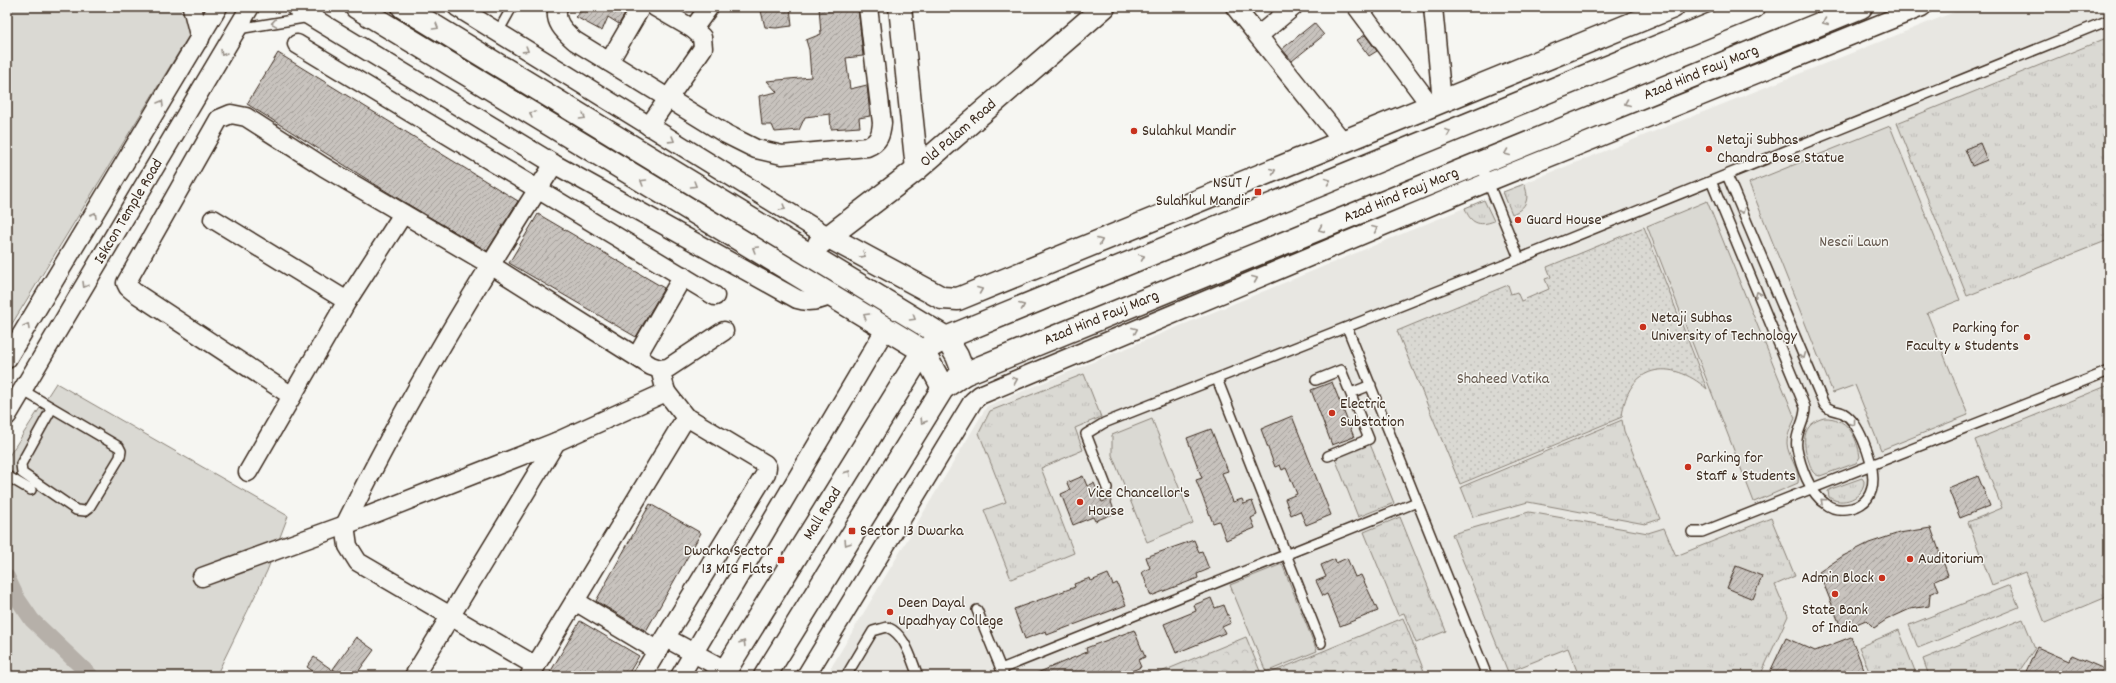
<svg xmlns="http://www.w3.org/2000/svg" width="2116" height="683" viewBox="0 0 2116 683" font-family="Dekko,sans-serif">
<defs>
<pattern id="grass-tufts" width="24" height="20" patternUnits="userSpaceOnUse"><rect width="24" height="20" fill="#dad9d3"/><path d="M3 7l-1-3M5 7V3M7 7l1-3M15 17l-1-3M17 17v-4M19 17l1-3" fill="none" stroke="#bcbab5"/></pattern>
<pattern id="forest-crowns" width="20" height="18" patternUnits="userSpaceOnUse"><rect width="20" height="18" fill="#dad9d3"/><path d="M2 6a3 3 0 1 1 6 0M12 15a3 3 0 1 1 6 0" fill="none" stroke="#bcbab5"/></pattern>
<pattern id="garden-dots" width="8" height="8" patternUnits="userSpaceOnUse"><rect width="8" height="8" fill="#dad9d3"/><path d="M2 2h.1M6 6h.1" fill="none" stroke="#bcbab5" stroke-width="1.8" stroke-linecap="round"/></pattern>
<pattern id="building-hatch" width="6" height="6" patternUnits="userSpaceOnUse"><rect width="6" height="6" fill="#c8c3be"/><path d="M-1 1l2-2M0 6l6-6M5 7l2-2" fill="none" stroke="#a49f9a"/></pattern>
</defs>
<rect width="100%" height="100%" fill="#f6f6f2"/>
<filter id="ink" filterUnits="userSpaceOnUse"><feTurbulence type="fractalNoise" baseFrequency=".025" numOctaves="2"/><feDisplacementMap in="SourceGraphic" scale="8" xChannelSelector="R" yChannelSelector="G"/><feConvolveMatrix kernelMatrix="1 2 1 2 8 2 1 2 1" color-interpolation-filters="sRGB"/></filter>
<g filter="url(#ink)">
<path fill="#e8e7e2" d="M1967 7H2109V676H826L987 406 1527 182Z"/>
<path fill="url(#grass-tufts)" stroke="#8a8278" d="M2109 37V248L2106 241 1967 296 1897 123Z
M1524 184C1530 198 1527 208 1512 214L1503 192Z
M1484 200 1494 221C1479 227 1470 223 1465 208Z
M1084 374 1101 417 1075 428 1083 450 1041 468 1074 553 1011 579 984 510 1006 502 979 433 990 411Z
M2109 385V596L2045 623 2025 572 1992 585 1968 522 2002 508 1975 440Z
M1824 418C1847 417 1857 436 1860 457L1856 463 1820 476C1812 475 1811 468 1809 462 1802 443 1801 424 1824 418Z
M1622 420 1624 431 1660 519 1645 524 1528 502 1473 517 1461 487Z
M1370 444 1394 503 1358 517 1335 458Z
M1862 478 1864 481C1865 498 1841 507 1829 497L1828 491 1831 489Z
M1529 512 1648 533 1664 528 1676 556 1771 518 1795 576 1775 585 1788 616 1760 676H1579L1568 648 1508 672 1452 534Z
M1400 517 1446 631 1416 643 1404 613 1398 615 1364 532Z
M2010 585 2019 607 1918 648 1909 625Z
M2023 619 2035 648 2018 673 2012 676H1929L1923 659Z
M1899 630 1917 676H1871L1859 647Z"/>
<path fill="url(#forest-crowns)" stroke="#8a8278" d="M1403 618 1426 676H1263Z
M1246 637 1262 676H1151Z"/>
<path fill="#dad9d3" stroke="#8a8278" d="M7 7H186L193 29 7 332Z
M1890 126 1960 300 1927 313 1968 415 1881 450 1855 385 1833 393 1749 183Z
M1707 201 1795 418C1792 426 1787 434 1787 443 1787 456 1801 470 1798 483L1754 502 1647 226Z
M56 383 288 516 267 571 216 676H7V459Z
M1152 419 1193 523 1147 542 1112 455V435Z
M1282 564 1317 651 1266 672 1230 585Z"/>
<path fill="url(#garden-dots)" stroke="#8a8278" d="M1644 227 1707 389C1671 357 1627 364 1622 417L1460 484 1397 331 1508 285 1511 294 1517 292 1521 301 1549 289 1545 279 1551 277 1547 267Z"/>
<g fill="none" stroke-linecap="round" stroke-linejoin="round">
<path stroke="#b6b0a9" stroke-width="16" d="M7 577 17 598 32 620 91 676"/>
</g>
<path fill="url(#building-hatch)" stroke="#3b2a1e" d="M584 7H629L619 24 608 17 602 31 576 17Z
M760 7H790L792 26 776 28 765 27Z
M819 7H858L863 56 846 58 850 89 867 85 870 116 859 118 860 127 831 129 830 114 805 117 799 130 775 132 772 125H762L759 96 777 92 767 81 811 77 809 50 806 40 821 34Z
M1314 23 1324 35 1292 61 1282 49Z
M1365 35 1377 51 1369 56 1357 40Z
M278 53 518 201 487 251 389 193 247 104Z
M1980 143 1987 160 1972 166 1965 149Z
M538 214 664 288 636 337 509 263Z
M1332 382 1354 437 1332 445 1311 390Z
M1292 416 1331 515 1306 525 1300 511 1291 515 1285 499 1297 494 1286 468 1282 470 1280 465 1275 467 1261 429Z
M1211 429 1228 471 1222 473 1233 502 1242 499 1244 504 1252 501 1257 515 1251 518 1255 528 1226 540 1219 521 1213 523 1196 480 1202 478 1187 438Z
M1083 476 1087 486 1094 483 1102 502 1110 499 1115 513 1095 521 1093 517 1073 525 1061 494 1070 490 1067 483Z
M1978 476 1990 506 1960 518 1948 488Z
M650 504 701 533 646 631 596 601Z
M1931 528 1948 575 1935 581 1939 590 1930 594 1929 606 1910 609 1886 620 1874 628 1866 620 1842 630 1819 572 1843 556 1869 543 1899 533Z
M1194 540 1199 552 1202 551 1209 569 1197 574 1198 578 1151 596 1142 572 1150 568 1146 557Z
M1347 558 1355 577 1361 575 1378 611 1340 626 1327 594 1323 596 1316 581 1326 577 1321 565 1335 559 1336 563Z
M1736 566 1762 576 1753 599 1727 588Z
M1108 574 1113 585 1117 583 1126 605 1047 635 1046 631 1025 639 1014 609 1075 587 1074 584 1090 578 1091 581Z
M1211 598 1215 608 1224 605 1231 623 1222 627 1225 633 1176 653 1164 624 1196 611 1194 605Z
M580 621 639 656 627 676H548Z
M1134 630 1145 657 1138 660 1141 667 1120 676H1089L1087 672 1077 676H1030L1087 652 1086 648Z
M356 637 374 650 355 676H342L333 669Z
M1851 637 1864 670 1848 676H1768L1786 638 1815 651Z
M2037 647 2069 661 2072 655 2109 671V676H2024Z
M314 657 341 676H320L307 667Z"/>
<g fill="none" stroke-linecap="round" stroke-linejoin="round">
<defs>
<path id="service" d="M238 29 310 17
M498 32 512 7
M1479 165 1483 170 1519 258
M1711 181 1805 407C1806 422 1794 433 1797 448 1800 465 1810 494 1826 504 1833 510 1843 510 1852 508 1884 499 1872 461 1863 440 1858 429 1853 419 1843 413 1835 410 1827 411 1823 402L1727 175
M1347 327 1487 676
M1217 379 1321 643
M1316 380 1341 370 1369 439 1328 456
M22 390 119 447 121 451 120 457 89 508 85 511 76 510 22 473 21 464 52 408
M1351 393 1371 385
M7 476 31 490
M1107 488 1086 434 1104 423 1504 265 2109 20
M1692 532H1702L2109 371
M977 610 1001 669
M846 676 873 631 887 627C906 635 911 659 918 676
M1004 676 1001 669 1417 502"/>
<g id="minor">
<path d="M192 7 200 39"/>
<path d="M295 7 554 164 797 299C809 303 819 301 831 295"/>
<path d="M457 7 829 237"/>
<path d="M558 7C553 22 565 32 575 41L726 134 756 149 782 155 867 147C879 142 881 135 882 123L868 7"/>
<path d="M655 7 693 29"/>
<path d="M1235 7 1258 36 1293 7"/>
<path d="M1357 7 1431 106"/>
<path d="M1433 7 1442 102"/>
<path d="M1258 36 1343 142"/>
<path d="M297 44 715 296"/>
<path d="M609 62 641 7"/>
<path d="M649 126 703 48 702 37 693 29 709 7"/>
<path d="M213 219 347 301"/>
<path d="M637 356 683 276"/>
<path d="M7 359 218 7"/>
<path d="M666 392 687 419"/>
<path d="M292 396 134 292 128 287 126 283 219 119 231 114 246 117 324 167 489 264 651 366 660 369 668 368 724 331"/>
<path id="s1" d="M7 416 250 7"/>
<path d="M248 472 347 301 403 214"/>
<path d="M202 577 345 525 556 442 666 392 660 369"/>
<path d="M575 601 658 651"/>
<path d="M666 638 725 670"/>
<path d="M536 666 358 562 348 546 345 525C406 400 479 281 554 164"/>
<path d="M530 675 680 427 684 421 690 419 765 464 767 467 766 473 642 676"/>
<path d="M414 676 556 442"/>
<path d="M680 676 886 328"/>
<path d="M806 676 973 401 980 395 1488 182 1922 7"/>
</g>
<g id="tertiary">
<path d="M356 7 923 351 943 388"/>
<path d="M403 7 946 338 957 356 964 374"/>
<path d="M900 7 917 169"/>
<path d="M829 237 942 298 958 299 1673 7"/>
<path id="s2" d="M819 244 917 169 1104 7"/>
</g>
<g id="secondary">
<path id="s3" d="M722 676 923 351 946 338 1754 7"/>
<path id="s4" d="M765 676 943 388 964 374 1861 7"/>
</g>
</defs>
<use href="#service" stroke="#3b2a1e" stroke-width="12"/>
<use href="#minor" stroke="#3b2a1e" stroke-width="21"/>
<use href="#tertiary" stroke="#3b2a1e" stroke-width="25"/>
<use href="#secondary" stroke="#3b2a1e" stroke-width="25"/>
<use href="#service" stroke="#f6f6f2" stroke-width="9"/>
<use href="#minor" stroke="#f6f6f2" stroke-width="18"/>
<use href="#tertiary" stroke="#f6f6f2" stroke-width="22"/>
<use href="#secondary" stroke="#f6f6f2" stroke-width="22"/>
</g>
<defs><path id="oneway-chevron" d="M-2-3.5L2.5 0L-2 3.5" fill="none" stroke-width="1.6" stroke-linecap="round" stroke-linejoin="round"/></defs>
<g stroke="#989088">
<use href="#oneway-chevron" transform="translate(1825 22) rotate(158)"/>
<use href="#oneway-chevron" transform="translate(274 23) rotate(171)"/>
<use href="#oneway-chevron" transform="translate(436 27) rotate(31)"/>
<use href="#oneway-chevron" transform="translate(526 50) rotate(32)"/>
<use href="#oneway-chevron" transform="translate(223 53) rotate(121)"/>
<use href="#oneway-chevron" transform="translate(161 103) rotate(-59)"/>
<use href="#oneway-chevron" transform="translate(1627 103) rotate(158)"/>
<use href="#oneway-chevron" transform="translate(532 114) rotate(-149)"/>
<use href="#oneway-chevron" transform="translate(583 117) rotate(31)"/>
<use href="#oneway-chevron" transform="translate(1448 132) rotate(-22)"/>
<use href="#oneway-chevron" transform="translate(672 140) rotate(32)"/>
<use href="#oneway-chevron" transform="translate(1507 153) rotate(158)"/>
<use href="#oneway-chevron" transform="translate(1273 171) rotate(-22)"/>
<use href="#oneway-chevron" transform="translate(1328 181) rotate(-22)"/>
<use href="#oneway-chevron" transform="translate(643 182) rotate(-149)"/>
<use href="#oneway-chevron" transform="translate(694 185) rotate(31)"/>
<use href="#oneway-chevron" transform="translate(783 208) rotate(32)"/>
<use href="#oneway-chevron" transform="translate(1742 211) rotate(67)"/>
<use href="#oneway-chevron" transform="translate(94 215) rotate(-59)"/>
<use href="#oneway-chevron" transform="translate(1321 229) rotate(158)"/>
<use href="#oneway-chevron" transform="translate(1375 229) rotate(-23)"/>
<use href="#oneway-chevron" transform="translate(1100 241) rotate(-22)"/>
<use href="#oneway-chevron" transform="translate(755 249) rotate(-149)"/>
<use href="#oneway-chevron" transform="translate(863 255) rotate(29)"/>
<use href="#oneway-chevron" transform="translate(1142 257) rotate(-22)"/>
<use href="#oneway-chevron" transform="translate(1255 279) rotate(-23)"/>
<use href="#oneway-chevron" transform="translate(85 285) rotate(121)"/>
<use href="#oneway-chevron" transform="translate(980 290) rotate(-22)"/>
<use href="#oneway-chevron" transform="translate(1758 294) rotate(-113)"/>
<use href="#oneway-chevron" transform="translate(1022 306) rotate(-22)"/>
<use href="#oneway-chevron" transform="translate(866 316) rotate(-149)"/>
<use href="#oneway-chevron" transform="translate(913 318) rotate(31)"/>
<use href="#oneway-chevron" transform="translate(27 326) rotate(-59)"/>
<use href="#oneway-chevron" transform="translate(1135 330) rotate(-23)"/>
<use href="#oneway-chevron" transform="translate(1803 356) rotate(67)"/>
<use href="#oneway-chevron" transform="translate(1015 380) rotate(-23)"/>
<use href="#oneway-chevron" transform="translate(923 421) rotate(122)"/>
<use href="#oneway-chevron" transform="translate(1853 423) rotate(53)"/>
<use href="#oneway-chevron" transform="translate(848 473) rotate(-58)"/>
<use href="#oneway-chevron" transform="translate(1823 501) rotate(-138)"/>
<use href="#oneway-chevron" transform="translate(847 543) rotate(122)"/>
<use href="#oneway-chevron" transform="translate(743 643) rotate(-58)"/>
</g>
</g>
<g fill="#c8321e" stroke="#f6f6f2" stroke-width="1.5">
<circle cx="1134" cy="131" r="4"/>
<circle cx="1709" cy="149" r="4"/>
<rect x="1254" y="188" width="8" height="8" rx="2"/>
<circle cx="1518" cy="220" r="4"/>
<circle cx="1643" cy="327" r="4"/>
<circle cx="2027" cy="337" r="4"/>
<circle cx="1332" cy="413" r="4"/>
<circle cx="1688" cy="467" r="4"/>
<circle cx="1080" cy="502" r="4"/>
<rect x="848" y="527" width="8" height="8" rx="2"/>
<circle cx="1910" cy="559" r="4"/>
<rect x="777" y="556" width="8" height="8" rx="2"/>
<circle cx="1882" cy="578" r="4"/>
<circle cx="1835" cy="594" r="4"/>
<circle cx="890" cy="612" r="4"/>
</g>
<g text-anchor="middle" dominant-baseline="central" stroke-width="3" stroke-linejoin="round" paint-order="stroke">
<g font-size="16" fill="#3b2a1e" stroke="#f6f6f2">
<text stroke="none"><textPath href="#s4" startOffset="1160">Azad Hind Fauj Marg</textPath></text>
<text stroke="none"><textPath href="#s2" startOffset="178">Old Palam Road</textPath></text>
<text stroke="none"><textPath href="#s4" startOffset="836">Azad Hind Fauj Marg</textPath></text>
<text stroke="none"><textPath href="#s1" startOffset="238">Iskcon Temple Road</textPath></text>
<text stroke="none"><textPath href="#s4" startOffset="512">Azad Hind Fauj Marg</textPath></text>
<text stroke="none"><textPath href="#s3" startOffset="191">Mall Road</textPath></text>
</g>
<g font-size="16" fill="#3b2a1e" stroke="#f6f6f2" text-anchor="start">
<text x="1142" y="131">Sulahkul Mandir</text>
<text x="1717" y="140">Netaji Subhas<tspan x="1717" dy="18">Chandra Bose Statue</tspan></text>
<text x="1250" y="183" text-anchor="end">NSUT /<tspan x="1250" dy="18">Sulahkul Mandir</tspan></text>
<text x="1526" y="220">Guard House</text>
<text x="1651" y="318">Netaji Subhas<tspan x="1651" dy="18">University of Technology</tspan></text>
<text x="2019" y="328" text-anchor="end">Parking for<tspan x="2019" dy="18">Faculty &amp; Students</tspan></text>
<text x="1340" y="404">Electric<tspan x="1340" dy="18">Substation</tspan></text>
<text x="1696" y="458">Parking for<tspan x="1696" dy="18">Staff &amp; Students</tspan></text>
<text x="1088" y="493">Vice Chancellor's<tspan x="1088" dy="18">House</tspan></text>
<text x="860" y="531">Sector 13 Dwarka</text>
<text x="773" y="551" text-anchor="end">Dwarka Sector<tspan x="773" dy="18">13 MIG Flats</tspan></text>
<text x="1918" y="559">Auditorium</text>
<text x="1874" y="578" text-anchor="end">Admin Block</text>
<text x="898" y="603">Deen Dayal<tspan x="898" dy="18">Upadhyay College</tspan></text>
<text x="1835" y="610" text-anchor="middle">State Bank<tspan x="1835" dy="18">of India</tspan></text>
</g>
<g font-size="16" fill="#63564b" stroke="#f6f6f2">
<text x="1854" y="242">Nescii Lawn</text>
<text x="1503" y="379">Shaheed Vatika</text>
</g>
</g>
<rect width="2116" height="683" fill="none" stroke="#f6f6f2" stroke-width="24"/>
<rect x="12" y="12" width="2092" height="659" fill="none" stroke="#3b2a1e" stroke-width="1.5" filter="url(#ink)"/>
</svg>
